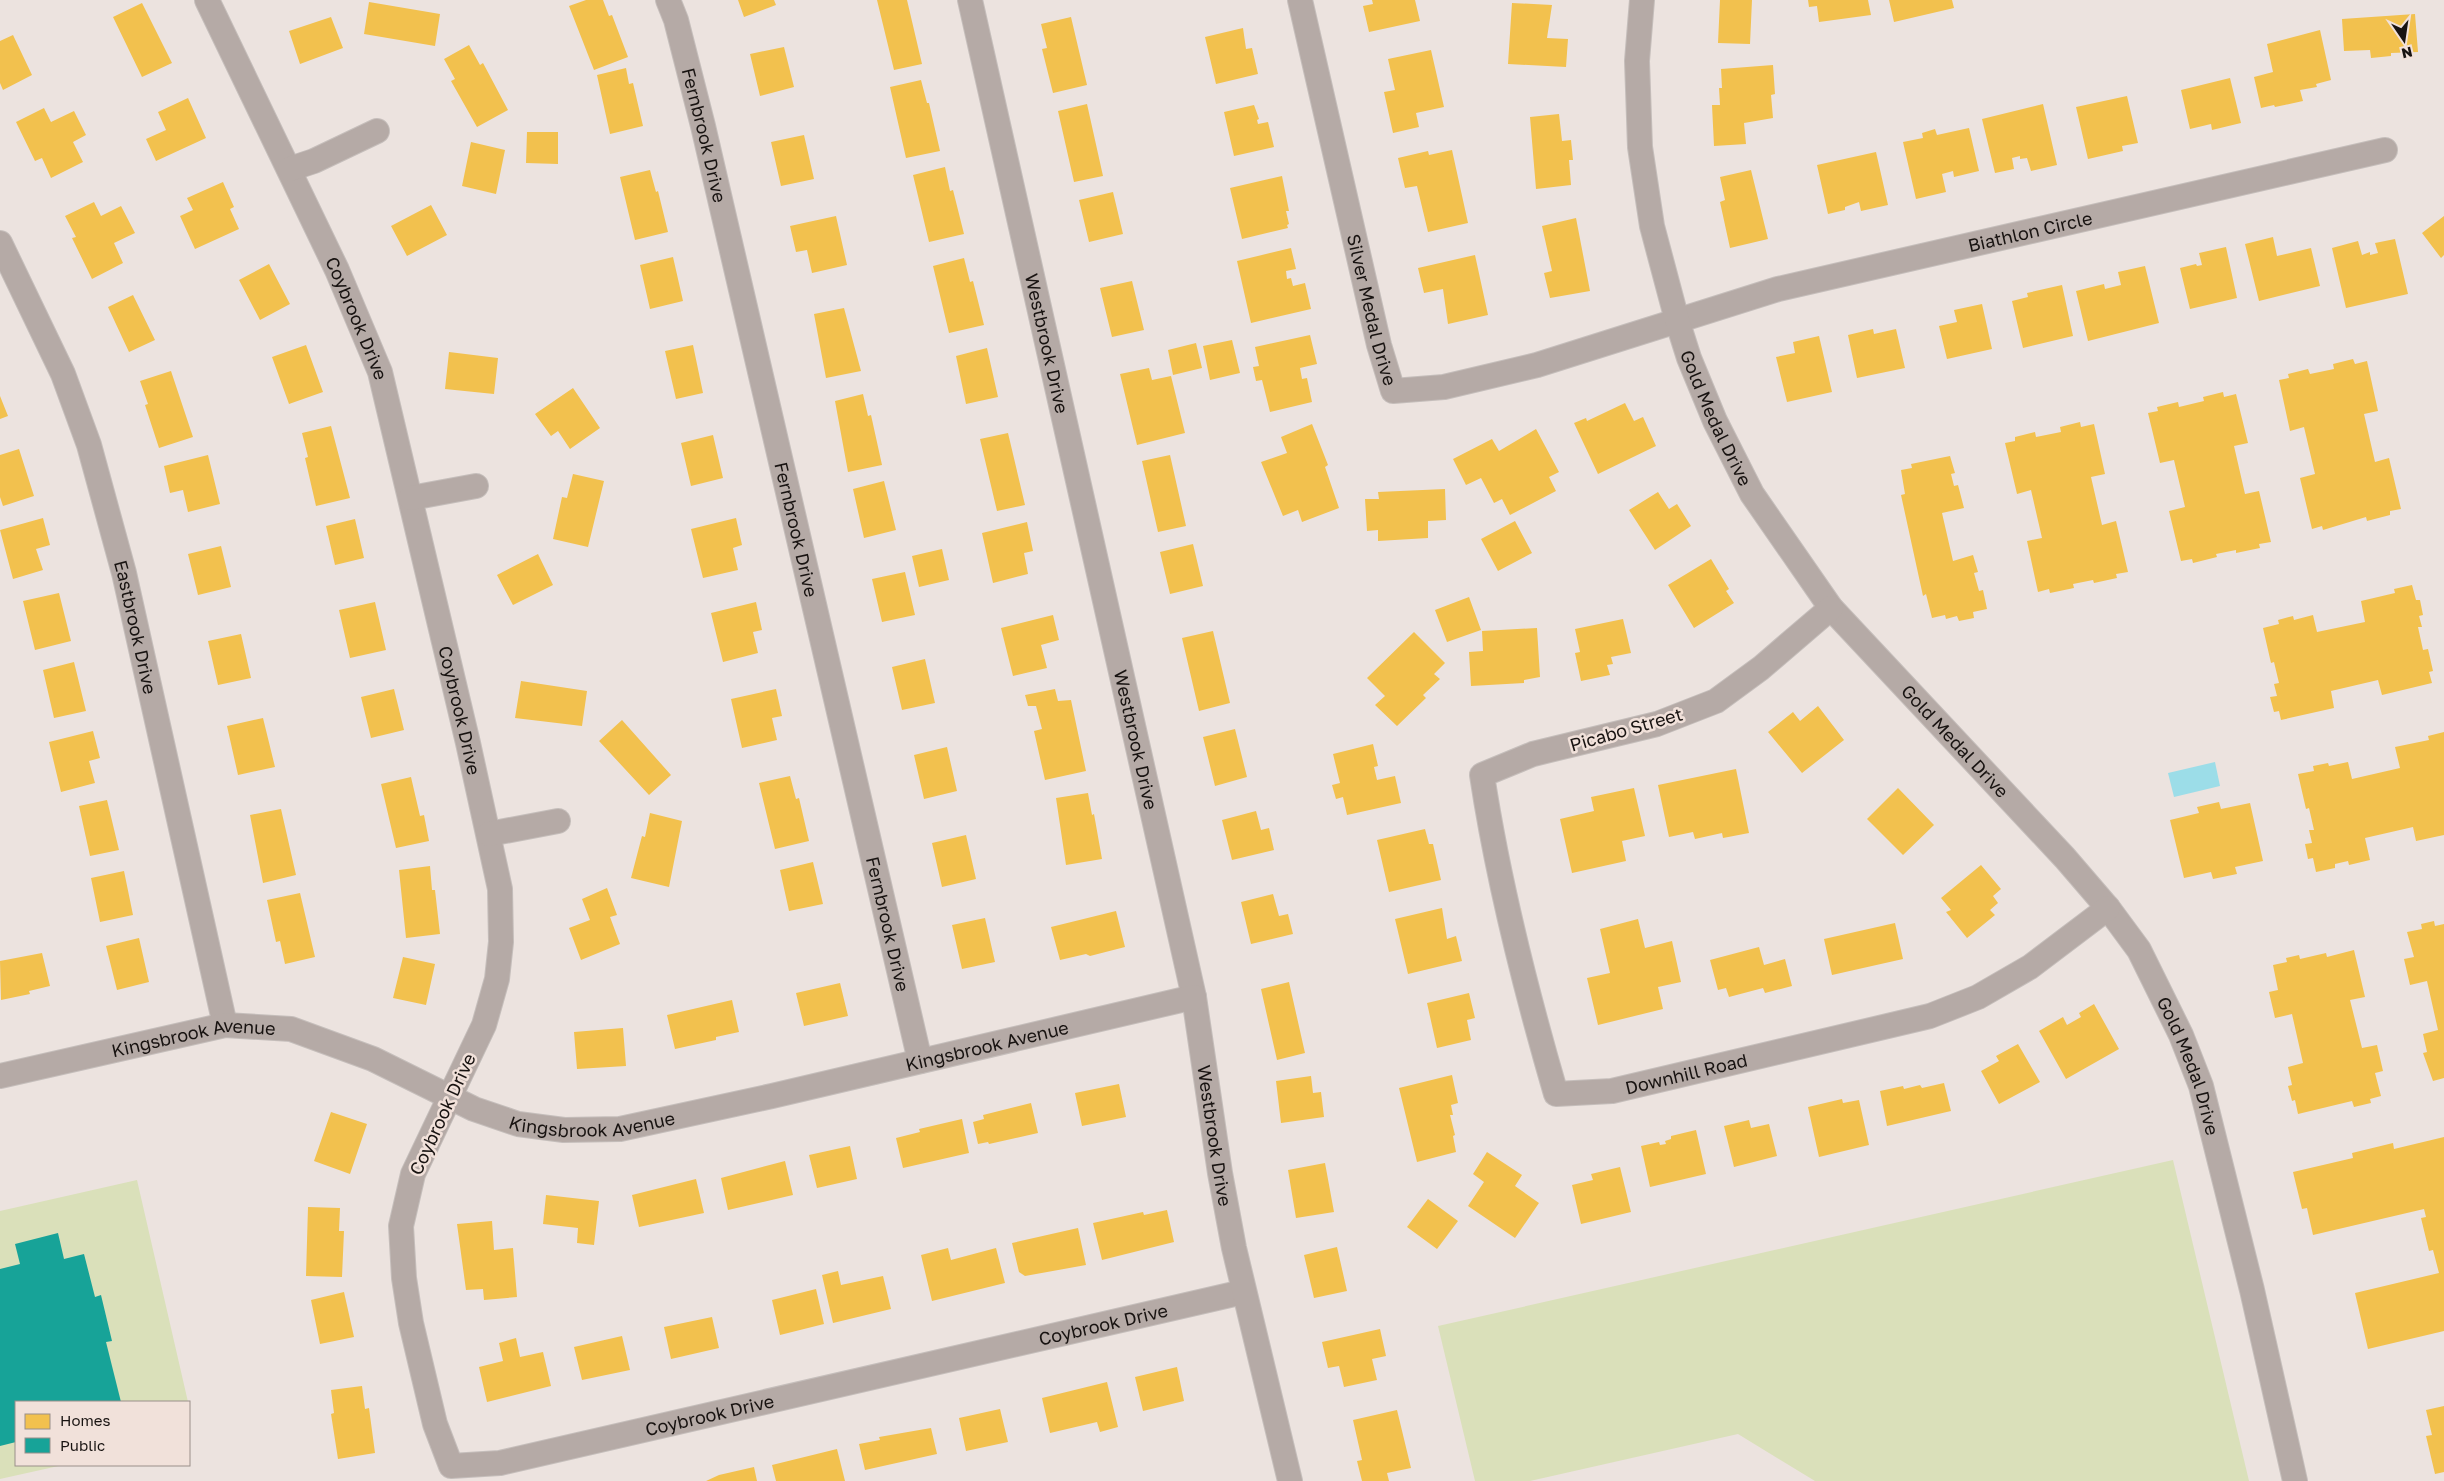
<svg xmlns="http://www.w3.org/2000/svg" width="2444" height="1481" viewBox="0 0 2444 1481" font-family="'Golos Text',sans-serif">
<rect width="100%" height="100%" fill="#ece3df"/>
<path fill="#dae0ba" d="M2173 1160 2249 1481H1815L1738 1434 1530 1481H1475L1438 1326Z
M137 1180 188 1402H16V1465H63L0 1479V1211Z"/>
<path fill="#9cdde8" d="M2215 762 2220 786 2174 797 2168 773Z"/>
<path fill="#f2c14e" d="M586 0H603L609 16 612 15 628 57 594 70 569 6Z
M738 0H774L776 5 744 17Z
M877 0H907L922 64 894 70Z
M1372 0H1415L1420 21 1369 32 1363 6 1373 4Z
M1720 0H1752L1750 44 1718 43Z
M1808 0H1868L1871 15 1819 22 1817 6 1809 7Z
M1889 0H1952L1954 8 1894 22Z
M369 2 440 14 435 46 364 34Z
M142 3 172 63 142 77 113 17Z
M1512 3 1552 5 1547 38 1568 39 1566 67 1508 64Z
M2415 14 2418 52 2391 53V56L2371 58 2370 50 2344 51 2342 19Z
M331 17 343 48 300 64 289 31Z
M1071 17 1087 85 1053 93 1042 49 1047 48 1041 24Z
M1243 28 1246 49 1252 48 1258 74 1216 84 1205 37Z
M2320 30 2331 80 2316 84 2317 87 2300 90 2303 101 2275 107 2274 105 2261 108 2254 77 2273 72 2267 44Z
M13 35 32 75 3 90 0 83V41Z
M469 45 480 65 483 63 508 110 477 127 451 81 455 79 444 59Z
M784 47 794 87 760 96 750 54Z
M1431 50 1444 107 1416 113 1419 127 1393 133 1384 92 1395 90 1388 59Z
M1773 65 1775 94 1771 95 1773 118 1744 123 1746 144 1714 146 1712 105H1720L1719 88H1722L1721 69Z
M626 68 629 84 633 83 643 126 610 134 597 75Z
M2230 78 2241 123 2212 130 2211 124 2190 129 2181 90Z
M921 80 927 103H929L940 151 906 158 890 87Z
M2127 96 2138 143 2122 146 2123 151 2088 159 2076 107Z
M188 98 206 138 156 161 146 139 166 130 158 112Z
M1087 104 1103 176 1074 182 1058 111Z
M2043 104 2057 165 2031 171 2027 158 2020 159V156L2012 158 2014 169 1995 173 1982 119Z
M1254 105 1259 119 1257 120 1258 124 1268 122 1274 147 1234 156 1224 112Z
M44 108 51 122 74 111 86 135 73 142 83 162 51 178 42 158 35 161 16 122Z
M1559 114 1562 141 1571 140 1573 160H1569L1571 185 1536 189 1530 117Z
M1969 128 1979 171 1954 177 1953 171 1942 174 1946 192 1916 199 1903 142 1923 138 1922 133 1935 129 1937 135Z
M527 132H558V164L526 163Z
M804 135 814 179 781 186 771 142Z
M471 142 505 150 496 194 462 186Z
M1452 150 1468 223 1428 232 1417 186 1405 188 1398 158 1428 151 1429 155Z
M1876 152 1888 205 1861 211 1859 202 1845 207V210L1828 214 1817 165Z
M945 167 950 191 953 190 964 234 929 242 913 175Z
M650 170 656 192 658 191 668 232 635 240 620 177Z
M1751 170 1768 239 1730 248 1720 202 1725 200 1720 177Z
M1282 176 1289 211H1286L1289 224 1287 225 1288 228 1242 239 1230 188Z
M223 182 234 207 230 209 239 229 195 249 180 216 193 210 187 198Z
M1113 192 1123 234 1089 242 1079 200Z
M94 202 101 216 121 206 135 233 114 243 123 263 92 279 72 238 76 237 65 216Z
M431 205 447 235 407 256 391 226Z
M836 216 847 265 812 273 807 250 796 252 790 226Z
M2444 216V255L2441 258 2422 233Z
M1576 218 1590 291 1550 298 1544 273 1552 271 1542 226Z
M2273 237 2277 256 2311 248 2320 286 2259 301 2245 244Z
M2395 239 2408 294 2346 308 2332 248 2358 241 2362 255 2370 252V255L2378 253 2375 243Z
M2226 247 2237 298 2190 309 2180 268 2196 264 2197 266 2202 265 2199 253Z
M1291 248 1296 269 1286 271 1287 279 1291 278 1293 286 1305 283 1311 309 1251 323 1237 261Z
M1475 255 1488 315 1448 324 1443 289 1424 293 1418 268Z
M673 257 683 301 650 309 640 265Z
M964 258 970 282 973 281 984 325 949 333 933 266Z
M269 264 290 304 260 320 239 280Z
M2145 266 2159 323 2088 341 2076 291 2104 284 2105 289 2121 285 2118 272Z
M1132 281 1144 330 1112 337 1100 288Z
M2062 285 2073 336 2023 348 2012 301 2028 297 2027 293Z
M133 295 155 340 129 352 108 307Z
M1982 304 1992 349 1947 359 1939 326 1957 322 1954 310Z
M844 308 861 371 826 378 814 314Z
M1873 329 1874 334 1896 329 1905 368 1857 378 1848 335Z
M1310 335 1317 364 1300 368 1302 379 1307 378 1312 402 1270 412 1262 380 1256 381 1253 367 1259 366 1255 347Z
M1819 336 1832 392 1787 402 1776 357 1795 353 1793 342Z
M1232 340 1240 373 1210 380 1203 346Z
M1196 343 1202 368 1173 375 1168 350Z
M306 345 323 392 289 404 272 357Z
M693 345 703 393 676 399 665 351Z
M987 348 998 397 966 404 956 356Z
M449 352 498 358 494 394 445 389Z
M2353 359 2355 364 2367 361 2378 411 2364 414 2375 462 2389 458 2401 509 2390 511V515L2367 521 2366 517 2323 530 2322 526 2312 529 2300 478 2315 474 2304 427 2290 431 2279 380 2289 378 2288 374 2308 369 2310 374 2334 369 2333 364Z
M1149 368 1152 380 1171 376 1185 433 1137 445 1120 374Z
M171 371 193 437 159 448 145 405 148 404 140 381Z
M573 388 600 428 570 449 558 431 551 436 535 414Z
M2223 392 2224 397 2236 394 2248 443 2234 446 2245 494 2259 491 2271 542 2259 544 2260 548 2236 553V550L2216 554 2217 557 2193 563 2192 559 2181 561 2169 511 2185 507 2174 460 2160 463 2148 413 2158 411 2157 407 2178 402 2179 407 2204 401 2203 397Z
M863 394 868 416 871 415 882 465 848 472 835 401Z
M0 396 8 416 0 419Z
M1625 403 1634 421 1643 417 1656 446 1598 474 1574 423 1586 418 1587 421Z
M2080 422 2081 427 2094 424 2105 474 2091 477 2102 525 2116 521 2128 572 2116 574 2117 578 2094 583 2093 580 2073 584 2074 588 2050 593 2049 589 2038 592 2027 541 2042 538 2031 490 2017 494 2005 443 2015 441V437L2035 432 2036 437 2061 432 2060 427Z
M1312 424 1328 465 1325 467 1339 508 1302 522 1298 510 1283 516 1261 462 1287 453 1281 437Z
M331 426 350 498 316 506 305 458 308 457 302 433Z
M1536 429 1559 472 1549 477 1556 491 1510 515 1502 499 1494 503 1481 478 1466 485 1453 459 1492 439 1499 451Z
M1008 433 1025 505 997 511 980 439Z
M713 435 723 478 691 486 681 443Z
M19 449 34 496 3 506 0 497V455Z
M208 455 220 504 188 512 183 490 170 493 164 466Z
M1170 455 1186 526 1158 532 1142 461Z
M1950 456 1955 473 1951 474 1954 486 1958 485 1964 508 1942 513 1953 561 1973 555 1978 572 1974 573 1979 591 1983 590 1987 609 1973 612 1974 618 1959 621 1957 616 1946 619 1945 615 1932 618 1926 594 1923 596 1901 495 1905 494 1901 470 1912 468 1911 464Z
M573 474 604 481 588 547 553 539 562 497 567 498Z
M884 481 896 530 864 538 853 489Z
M1445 489 1446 520 1428 521V538L1378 541V530L1367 531 1365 499H1379L1378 492Z
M1658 492 1669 509 1677 504 1691 526 1655 550 1629 510Z
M43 518 50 545 36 549 43 570 13 579 0 530Z
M736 518 742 545 733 548 738 570 703 578 691 529Z
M355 519 364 558 335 565 326 526Z
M1515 521 1532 553 1498 571 1481 539Z
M1027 522 1033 551 1024 553 1028 574 993 583 982 533Z
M1193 544 1203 586 1170 594 1160 552Z
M221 546 231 587 198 595 188 554Z
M942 549 949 580 919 587 912 556Z
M538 554 553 585 513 605 497 575Z
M1711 559 1729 589 1726 591 1734 603 1694 628 1668 585Z
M905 572 915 615 882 622 872 579Z
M2412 585 2416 600H2420L2423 615 2419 616 2422 627H2418L2423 650 2428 649 2433 671 2429 672 2432 683 2382 695 2378 680 2331 691 2334 708 2281 720 2279 711 2274 712 2270 697 2277 696 2274 684 2279 683 2274 662 2271 663 2263 628 2279 624 2278 620 2293 616 2294 620 2313 615 2317 632 2365 622 2361 601 2395 593 2394 589Z
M59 593 71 641 35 650 23 601Z
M1469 597 1481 630 1447 642 1435 610Z
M375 602 386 650 350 658 339 610Z
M756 602 762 630 753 632 758 653 723 662 711 613Z
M1053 615 1059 640 1041 645 1047 668 1013 676 1001 628Z
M1623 619 1631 653 1611 657 1613 664 1607 665 1610 675 1581 681 1575 653 1580 652 1575 629Z
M1537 628 1540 677 1524 680V683L1471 686 1469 652 1483 651 1482 631Z
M1213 631 1230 703 1199 711 1182 638Z
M1414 632 1445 663 1434 674 1440 679 1423 695 1426 698 1397 726 1375 705 1385 696 1367 678Z
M241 634 251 678 218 685 208 641Z
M925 659 935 703 902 710 892 667Z
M74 662 86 711 54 718 43 670Z
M521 681 587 691 582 726 515 718Z
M394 689 404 730 371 738 361 697Z
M776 689 782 716 772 718 777 740 742 748 731 699Z
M1055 689 1058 701 1071 700 1086 771 1045 780 1034 731 1042 729 1036 706H1028L1025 695Z
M1818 706 1844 740 1802 773 1768 732 1793 712 1800 721Z
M263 718 275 767 238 775 227 726Z
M622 720 671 775 649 795 599 741Z
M1235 729 1247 777 1215 786 1203 737Z
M93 731 100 758 89 761 95 783 61 792 49 742Z
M2444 732V835L2416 841 2413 827 2365 838 2370 860 2349 865 2348 861 2335 864V868L2316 872 2313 858 2308 859 2305 844 2312 843 2309 830H2314L2309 808 2306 809 2298 774 2314 771 2313 766 2328 763 2329 766 2348 762 2352 779 2400 768 2395 747 2429 740 2428 736Z
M1373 744 1378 766 1374 767 1377 780 1395 776 1401 803 1347 815 1343 797 1336 799 1332 785 1340 783 1333 754Z
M947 747 957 791 924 799 914 755Z
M1736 769 1749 833 1723 838 1722 833 1695 839 1693 832 1669 837 1658 785Z
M790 776 796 799 799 798 809 841 775 849 759 783Z
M411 777 420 816 424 815 429 841 396 848 381 784Z
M1634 788 1645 836 1622 841 1626 861 1572 873 1560 819 1594 811 1591 797Z
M1898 788 1934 825 1903 855 1867 819Z
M1088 793 1092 815 1094 814 1102 859 1066 865 1056 798Z
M107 800 119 850 90 856 79 806Z
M2219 802 2221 809 2250 803 2263 861 2235 867 2237 874 2213 879 2211 872 2184 878 2170 820 2199 813 2197 807Z
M281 809 296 875 263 883 250 815Z
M1256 811 1261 830 1269 828 1274 850 1232 860 1222 820Z
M650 813 682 821 669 887 631 878 642 836 645 837Z
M1425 829 1429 844H1433L1441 880 1389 892 1377 840Z
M966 835 976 879 942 887 932 843Z
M813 862 823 904 789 911 780 870Z
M1981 865 2001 889 1993 896 1998 903 1990 910 1995 915 1967 938 1946 912 1951 910 1941 898Z
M430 866 432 890H435L440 934 406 938 399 870Z
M124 871 133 915 100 922 91 878Z
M607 888 617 915 610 917 620 944 581 960 569 928 590 920 582 899Z
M300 893 315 957 285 964 280 941 276 942 267 900Z
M1273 894 1279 916 1288 914 1293 934 1251 944 1241 902Z
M1442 908 1447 939 1456 936 1462 961 1408 974 1395 919Z
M1116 911 1125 947 1090 956 1086 954 1060 960 1051 927Z
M985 918 995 962 962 969 952 925Z
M1638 919 1645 948 1672 941 1681 982 1658 987 1663 1009 1598 1025 1587 978 1610 973 1600 929Z
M2434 921 2435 926 2444 924V1078L2433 1081 2423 1053 2427 1052 2423 1034 2438 1030 2427 981 2410 985 2404 959 2414 957 2407 932 2422 929 2421 924Z
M1895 923 1903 959 1832 975 1824 939Z
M139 938 149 982 117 990 106 946Z
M1759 947 1764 965 1785 959 1792 986 1765 993 1763 988 1729 997 1726 988 1718 990 1710 960Z
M2354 950 2365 997 2350 1000 2362 1048 2377 1045 2383 1071 2375 1073 2381 1096 2370 1099 2371 1103 2354 1107 2352 1101 2298 1114 2295 1100 2292 1101 2288 1086 2292 1085 2288 1067 2303 1063 2292 1014 2275 1018 2269 992 2278 990 2273 965 2287 962 2286 958 2299 955 2300 959 2326 953 2327 957Z
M42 953 50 986 29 991 30 994 1 1000 0 961Z
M403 957 435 964 426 1005 393 998Z
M1289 982 1305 1053 1277 1060 1261 989Z
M840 983 848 1016 804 1026 796 993Z
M1469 993 1475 1018 1467 1020 1471 1040 1437 1048 1427 1003Z
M732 1000 739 1032 716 1037V1040L675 1049 667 1015Z
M2094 1004 2119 1049 2066 1079 2039 1031 2063 1017 2067 1025 2081 1017 2079 1013Z
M623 1028 626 1066 577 1069 574 1032Z
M2018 1044 2040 1082 1999 1104 1981 1071 1999 1061 1996 1056Z
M1452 1075 1458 1103 1451 1105 1453 1115H1450L1455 1135 1453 1136 1456 1152 1417 1162 1399 1088Z
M1311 1076 1313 1093 1321 1092 1324 1117 1281 1123 1276 1081Z
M1944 1083 1951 1111 1887 1126 1880 1091 1903 1086 1904 1089 1920 1085 1922 1088Z
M1119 1084 1126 1117 1082 1126 1075 1093Z
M1842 1099 1843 1103 1859 1100 1869 1145 1819 1157 1808 1107Z
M1031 1103 1038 1133 989 1144 988 1142 978 1144 973 1122 984 1119 983 1115Z
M331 1112 367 1124 350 1174 314 1161Z
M962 1119 969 1153 903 1168 896 1138 920 1132 919 1129Z
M1749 1120 1751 1128 1769 1124 1777 1156 1734 1167 1724 1126Z
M1696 1130 1706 1174 1650 1187 1641 1146 1659 1142 1660 1145 1666 1144 1665 1141 1671 1139V1136Z
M2444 1137V1331L2368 1349 2355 1293 2439 1273 2433 1250 2429 1251 2421 1218 2426 1217 2424 1209 2313 1235 2307 1208 2302 1209 2293 1172 2353 1158 2352 1153 2393 1143 2394 1149Z
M850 1146 857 1179 817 1188 809 1155Z
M1487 1152 1522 1175 1515 1186 1539 1203 1515 1238 1468 1206 1484 1182 1473 1174Z
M785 1161 793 1195 728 1210 721 1178Z
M1325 1163 1334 1212 1296 1218 1288 1170Z
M1620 1167 1631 1212 1581 1224 1572 1185 1593 1180 1591 1174Z
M696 1179 704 1213 639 1227 632 1195Z
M546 1195 599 1201 594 1245 577 1243 578 1228 543 1224Z
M1428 1199 1458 1221 1437 1249 1407 1227Z
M308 1207 340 1208 339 1231H344L342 1277 306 1276Z
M1167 1210 1174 1242 1102 1260 1093 1223 1143 1212 1144 1215Z
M492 1221 494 1250 513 1248 517 1297 484 1300 483 1289 466 1290 457 1224Z
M1078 1228 1086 1265 1025 1276 1019 1272 1012 1243Z
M1337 1247 1347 1291 1314 1298 1304 1255Z
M948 1248 951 1260 996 1248 1005 1283 932 1301 921 1255Z
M838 1271 841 1285 883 1276 891 1309 833 1323 822 1275Z
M816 1289 824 1324 780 1335 772 1300Z
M344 1292 354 1337 320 1344 311 1300Z
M712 1317 719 1348 671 1359 664 1327Z
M1380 1329 1386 1356 1372 1359 1377 1380 1344 1387 1339 1366 1328 1368 1322 1342Z
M622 1336 630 1370 582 1380 574 1347Z
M516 1338 520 1357 543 1352 551 1386 487 1402 479 1367 503 1361 499 1343Z
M1177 1367 1184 1401 1143 1411 1135 1377Z
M1107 1382 1118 1427 1100 1432 1097 1422 1050 1433 1042 1398Z
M362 1386 365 1409 369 1408 375 1453 338 1459 331 1414 334 1413 331 1390Z
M2444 1406V1472L2435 1474 2426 1436 2432 1435 2426 1410Z
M1000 1409 1008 1442 966 1451 959 1418Z
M1397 1410 1411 1468 1387 1473 1389 1481H1362L1357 1461 1362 1460 1353 1420Z
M931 1428 937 1454 865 1470 859 1444 880 1440 879 1437Z
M837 1449 845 1481H776L772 1465Z
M754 1467 757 1481H706L719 1475Z"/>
<path fill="#17a398" d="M58 1233 64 1259 84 1254 95 1297 101 1295 112 1341 106 1342 121 1402H16V1442L0 1446V1269L20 1264 15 1244Z"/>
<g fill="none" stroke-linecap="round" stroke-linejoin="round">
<defs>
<g id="minor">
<path id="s1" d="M207 0 337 270 380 372 468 743 500 889 501 942 497 979 484 1025 413 1174 401 1226 404 1278 411 1323 435 1424 451 1466 500 1463 1243 1292"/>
<path id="s2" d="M668 0 676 20 703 126 920 1061"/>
<path id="s3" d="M970 0 1194 997 1220 1173 1234 1248 1290 1481"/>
<path id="s4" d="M1300 0 1379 345 1393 391 1444 387 1537 365 1778 289 2385 150"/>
<path id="s5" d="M1642 0 1637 61 1640 147 1652 226 1677 320 1689 358 1715 421 1752 494 1831 608 2065 858 2108 908 2139 950 2181 1035 2201 1086 2252 1290 2295 1481"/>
<path d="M290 169 314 161 377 131"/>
<path id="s6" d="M0 243 63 374 89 445 124 573 225 1025"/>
<path d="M411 498 476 486"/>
<path id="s7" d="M1831 608 1761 668 1716 701 1657 724 1533 754 1482 775C1498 881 1526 991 1556 1094L1612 1091 1930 1016 1978 997 2030 967 2108 908"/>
<path d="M489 834 558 821"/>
<path id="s8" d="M0 1076 225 1025 291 1029 373 1059 474 1109 518 1124 564 1130 620 1129 772 1096 1194 997"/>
</g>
</defs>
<use href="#minor" stroke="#c5bebb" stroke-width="26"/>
<use href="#minor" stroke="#b5aaa6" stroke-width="24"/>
</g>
<g text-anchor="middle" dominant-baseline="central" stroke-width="5" stroke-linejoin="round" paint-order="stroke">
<g font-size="18" fill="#181311" stroke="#f1e1da">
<text stroke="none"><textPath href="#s2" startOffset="140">Fernbrook Drive</textPath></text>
<text stroke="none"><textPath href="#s4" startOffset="1060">Biathlon Circle</textPath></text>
<text stroke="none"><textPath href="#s4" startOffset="318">Silver Medal Drive</textPath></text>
<text stroke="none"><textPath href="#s1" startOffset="352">Coybrook Drive</textPath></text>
<text stroke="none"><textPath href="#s3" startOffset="352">Westbrook Drive</textPath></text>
<text stroke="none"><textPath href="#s5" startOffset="430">Gold Medal Drive</textPath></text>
<text stroke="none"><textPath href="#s2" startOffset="545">Fernbrook Drive</textPath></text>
<text stroke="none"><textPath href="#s6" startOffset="409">Eastbrook Drive</textPath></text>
<text stroke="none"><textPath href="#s1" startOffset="758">Coybrook Drive</textPath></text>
<text transform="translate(1626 729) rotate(-16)">Picabo Street</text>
<text stroke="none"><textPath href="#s3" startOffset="758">Westbrook Drive</textPath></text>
<text stroke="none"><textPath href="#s5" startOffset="835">Gold Medal Drive</textPath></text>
<text stroke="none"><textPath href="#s2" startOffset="950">Fernbrook Drive</textPath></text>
<text stroke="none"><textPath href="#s8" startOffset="198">Kingsbrook Avenue</textPath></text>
<text stroke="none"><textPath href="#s8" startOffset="1022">Kingsbrook Avenue</textPath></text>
<text stroke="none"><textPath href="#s5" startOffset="1240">Gold Medal Drive</textPath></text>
<text stroke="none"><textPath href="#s7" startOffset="854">Downhill Road</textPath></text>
<text transform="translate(442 1114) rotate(-65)">Coybrook Drive</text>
<text stroke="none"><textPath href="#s8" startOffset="618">Kingsbrook Avenue</textPath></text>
<text stroke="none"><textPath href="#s3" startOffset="1162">Westbrook Drive</textPath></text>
<text stroke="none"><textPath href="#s1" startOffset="2212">Coybrook Drive</textPath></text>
<text stroke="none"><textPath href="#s1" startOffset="1808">Coybrook Drive</textPath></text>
</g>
</g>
<rect x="15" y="1401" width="175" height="65" fill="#f1e1da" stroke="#9a8f8a"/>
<rect x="25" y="1414" width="25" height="15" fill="#f2c14e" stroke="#9a8f8a"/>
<text x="60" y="1426" font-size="15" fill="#181311">Homes</text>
<rect x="25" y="1438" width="25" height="15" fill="#17a398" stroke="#9a8f8a"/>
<text x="60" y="1451" font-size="15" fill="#181311">Public</text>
<g transform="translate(2404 40) rotate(167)" stroke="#f1e1da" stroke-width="4" paint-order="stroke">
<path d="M0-4L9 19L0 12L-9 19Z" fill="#181311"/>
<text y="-8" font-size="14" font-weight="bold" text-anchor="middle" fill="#181311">N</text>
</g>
</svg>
